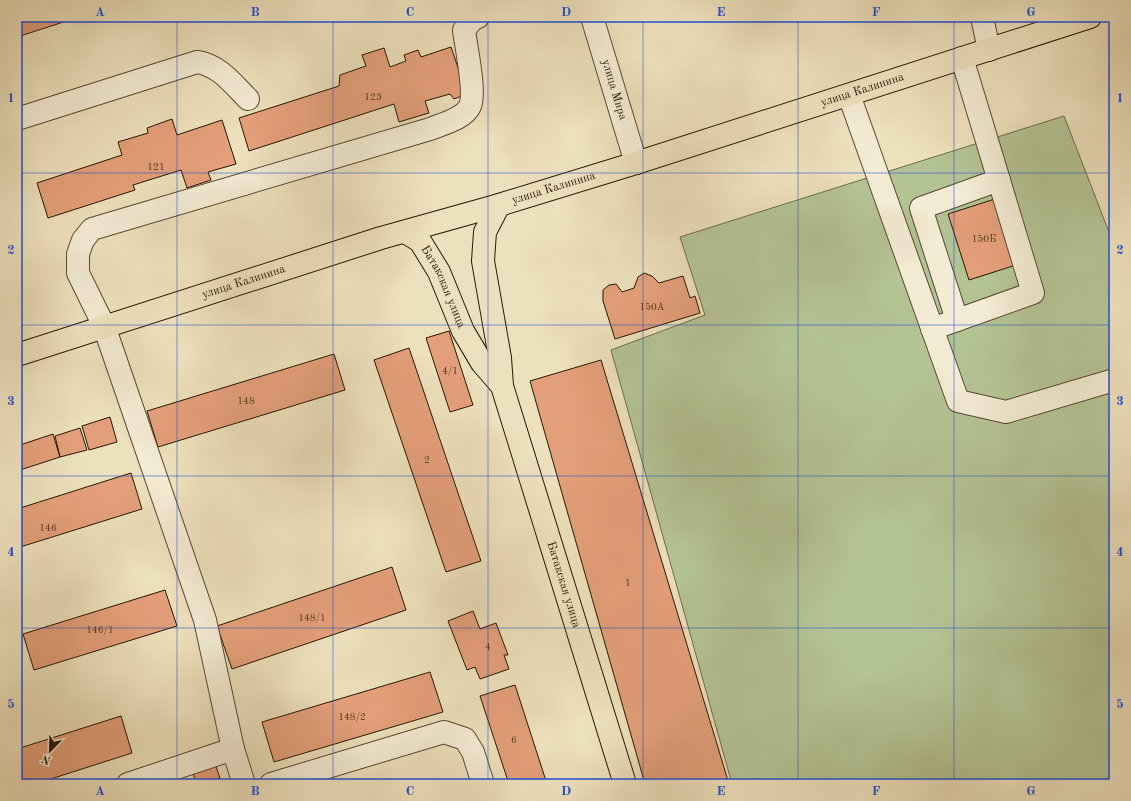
<svg xmlns="http://www.w3.org/2000/svg" width="1131" height="801" viewBox="0 0 1131 801" font-family="'Old Standard TT',serif">
<rect width="100%" height="100%" fill="#ede0bc"/>
<filter id="stains"><feTurbulence type="fractalNoise" baseFrequency=".005" numOctaves="4"/><feColorMatrix values="0 0 0 0 .2 0 0 0 0 .09 0 0 0 0 .02 0 0 0 .5 -.17"/></filter>
<radialGradient id="worn" r=".72"><stop offset=".6" stop-color="#630" stop-opacity="0"/><stop offset="1" stop-color="#630" stop-opacity=".3"/></radialGradient>
<path fill="#b4c394" stroke="#6d6c4c" d="M1064 116 1114 245V784H732L611 350 705 315 680 237Z"/>
<path fill="#e39f79" stroke="#261605" d="M17 17H79L17 37Z
M451 47 467 94 454 99 450 94 425 101 429 113 399 122 394 104 249 151 239 118 339 86 340 75 366 66 362 55 384 48 390 67 406 61 404 55 418 50 421 57Z
M172 119 177 135 222 120 236 164 208 172 211 180 187 188 181 170 133 185 135 190 48 218 37 183 122 155 118 142 148 133 147 128Z
M998 198 1019 264 969 280 948 214Z
M644 273 652 276 659 283 683 276 690 298 695 296 700 313 615 339 603 301V290L609 285 616 284 622 292 634 288 638 277Z
M449 331 473 405 450 412 426 338Z
M409 348 481 561 446 572 374 360Z
M334 354 345 390 158 447 147 411Z
M601 360 729 784H645L530 381Z
M110 417 117 442 89 450 82 426Z
M80 428 87 450 60 457 55 436Z
M53 434 60 457 17 471V446Z
M131 473 142 509 17 548V509Z
M392 567 406 610 232 669 217 626Z
M165 590 177 626 34 670 23 634Z
M473 611 480 629 496 623 508 655H504L509 669 480 679 475 667 467 670 448 621Z
M430 672 443 712 274 762 262 722Z
M515 685 547 784H509L480 696Z
M121 716 132 753 35 784H17V749Z
M214 761 220 778 206 784H197L191 769Z"/>
<g fill="none" stroke-linecap="round" stroke-linejoin="round">
<defs>
<g id="minor">
<path id="s1" d="M592 17 636 163"/>
<path d="M982 17 989 50"/>
<path d="M849 95 958 401 1006 412 1114 380"/>
<path d="M17 119 197 62C219 65 233 84 248 99"/>
<path d="M957 320 921 208 999 180"/>
<path d="M932 329 1033 293 962 58"/>
<path d="M128 784 233 749"/>
<path d="M244 784 233 749 205 620 104 326 78 273V254L83 240 92 229 430 129C442 124 464 119 470 106 476 92 466 47 464 30L473 19 478 17"/>
<path d="M271 784 444 732 465 739 473 752 483 784"/>
</g>
<g id="major">
<path id="s2" d="M499 205 485 232 483 261 500 358 502 386 625 784"/>
<path id="s3" d="M405 232 420 241 439 272 463 331 482 363 502 386"/>
<path id="s4" d="M17 355 381 238 499 205 636 163 1090 17"/>
</g>
</defs>
<use href="#minor" stroke="#584833" stroke-width="24"/>
<use href="#major" stroke="#261605" stroke-width="24"/>
<use href="#minor" stroke="#f3ebd3" stroke-width="22"/>
<use href="#major" stroke="#ede0bc" stroke-width="22"/>
</g>
<path fill="none" stroke="#1d4ed8" stroke-width="1" stroke-opacity="0.55" d="M177 17V784M333 17V784M488 17V784M643 17V784M798 17V784M954 17V784M17 173H1114M17 325H1114M17 476H1114M17 628H1114"/>
<g text-anchor="middle" dominant-baseline="central" stroke-width="3.5" stroke-linejoin="round" paint-order="stroke">
<g font-size="10" fill="#553822">
<text x="373" y="97">123</text>
<text x="156" y="167">121</text>
<text x="984" y="239">150Б</text>
<text x="652" y="307">150А</text>
<text x="450" y="371">4/1</text>
<text x="246" y="401">148</text>
<text x="427" y="460">2</text>
<text x="48" y="528">146</text>
<text x="628" y="583">1</text>
<text x="312" y="618">148/1</text>
<text x="100" y="630">146/1</text>
<text x="488" y="647">4</text>
<text x="352" y="717">148/2</text>
<text x="514" y="740">6</text>
</g>
<g font-size="12" fill="#261605" stroke="#f3ebd3">
<text stroke="none"><textPath href="#s1" startOffset="76">улица Мира</textPath></text>
<text stroke="none"><textPath href="#s4" startOffset="886">улица Калинина</textPath></text>
<text stroke="none"><textPath href="#s4" startOffset="562">улица Калинина</textPath></text>
<text stroke="none"><textPath href="#s4" startOffset="238">улица Калинина</textPath></text>
<text stroke="none"><textPath href="#s3" startOffset="69">Батакская улица</textPath></text>
<text stroke="none"><textPath href="#s2" startOffset="394">Батакская улица</textPath></text>
</g>
</g>
<rect width="1131" height="801" fill="none" stroke="#ede0bc" stroke-width="44"/>
<g transform="translate(50 751) rotate(203)" stroke="#f3ebd3" stroke-width="3" paint-order="stroke">
<path d="M0-3L7 15L0 10L-7 15Z" fill="#261605"/>
<text y="-6" font-size="11" font-weight="bold" text-anchor="middle" fill="#261605">N</text>
</g>
<rect x="22" y="22" width="1087" height="757" fill="none" stroke="#1d4ed8" stroke-width="1.5"/>
<g font-size="13" text-anchor="middle" font-weight="bold" fill="#1d4ed8">
<text x="100" y="16">A</text>
<text x="255" y="16">B</text>
<text x="410" y="16">C</text>
<text x="566" y="16">D</text>
<text x="721" y="16">E</text>
<text x="876" y="16">F</text>
<text x="1031" y="16">G</text>
<text x="11" y="102">1</text>
<text x="1120" y="102">1</text>
<text x="11" y="254">2</text>
<text x="1120" y="254">2</text>
<text x="11" y="405">3</text>
<text x="1120" y="405">3</text>
<text x="11" y="556">4</text>
<text x="1120" y="556">4</text>
<text x="11" y="708">5</text>
<text x="1120" y="708">5</text>
<text x="100" y="795">A</text>
<text x="255" y="795">B</text>
<text x="410" y="795">C</text>
<text x="566" y="795">D</text>
<text x="721" y="795">E</text>
<text x="876" y="795">F</text>
<text x="1031" y="795">G</text>
</g>
<rect width="100%" height="100%" filter="url(#stains)"/>
<rect width="100%" height="100%" fill="url(#worn)"/>
</svg>
